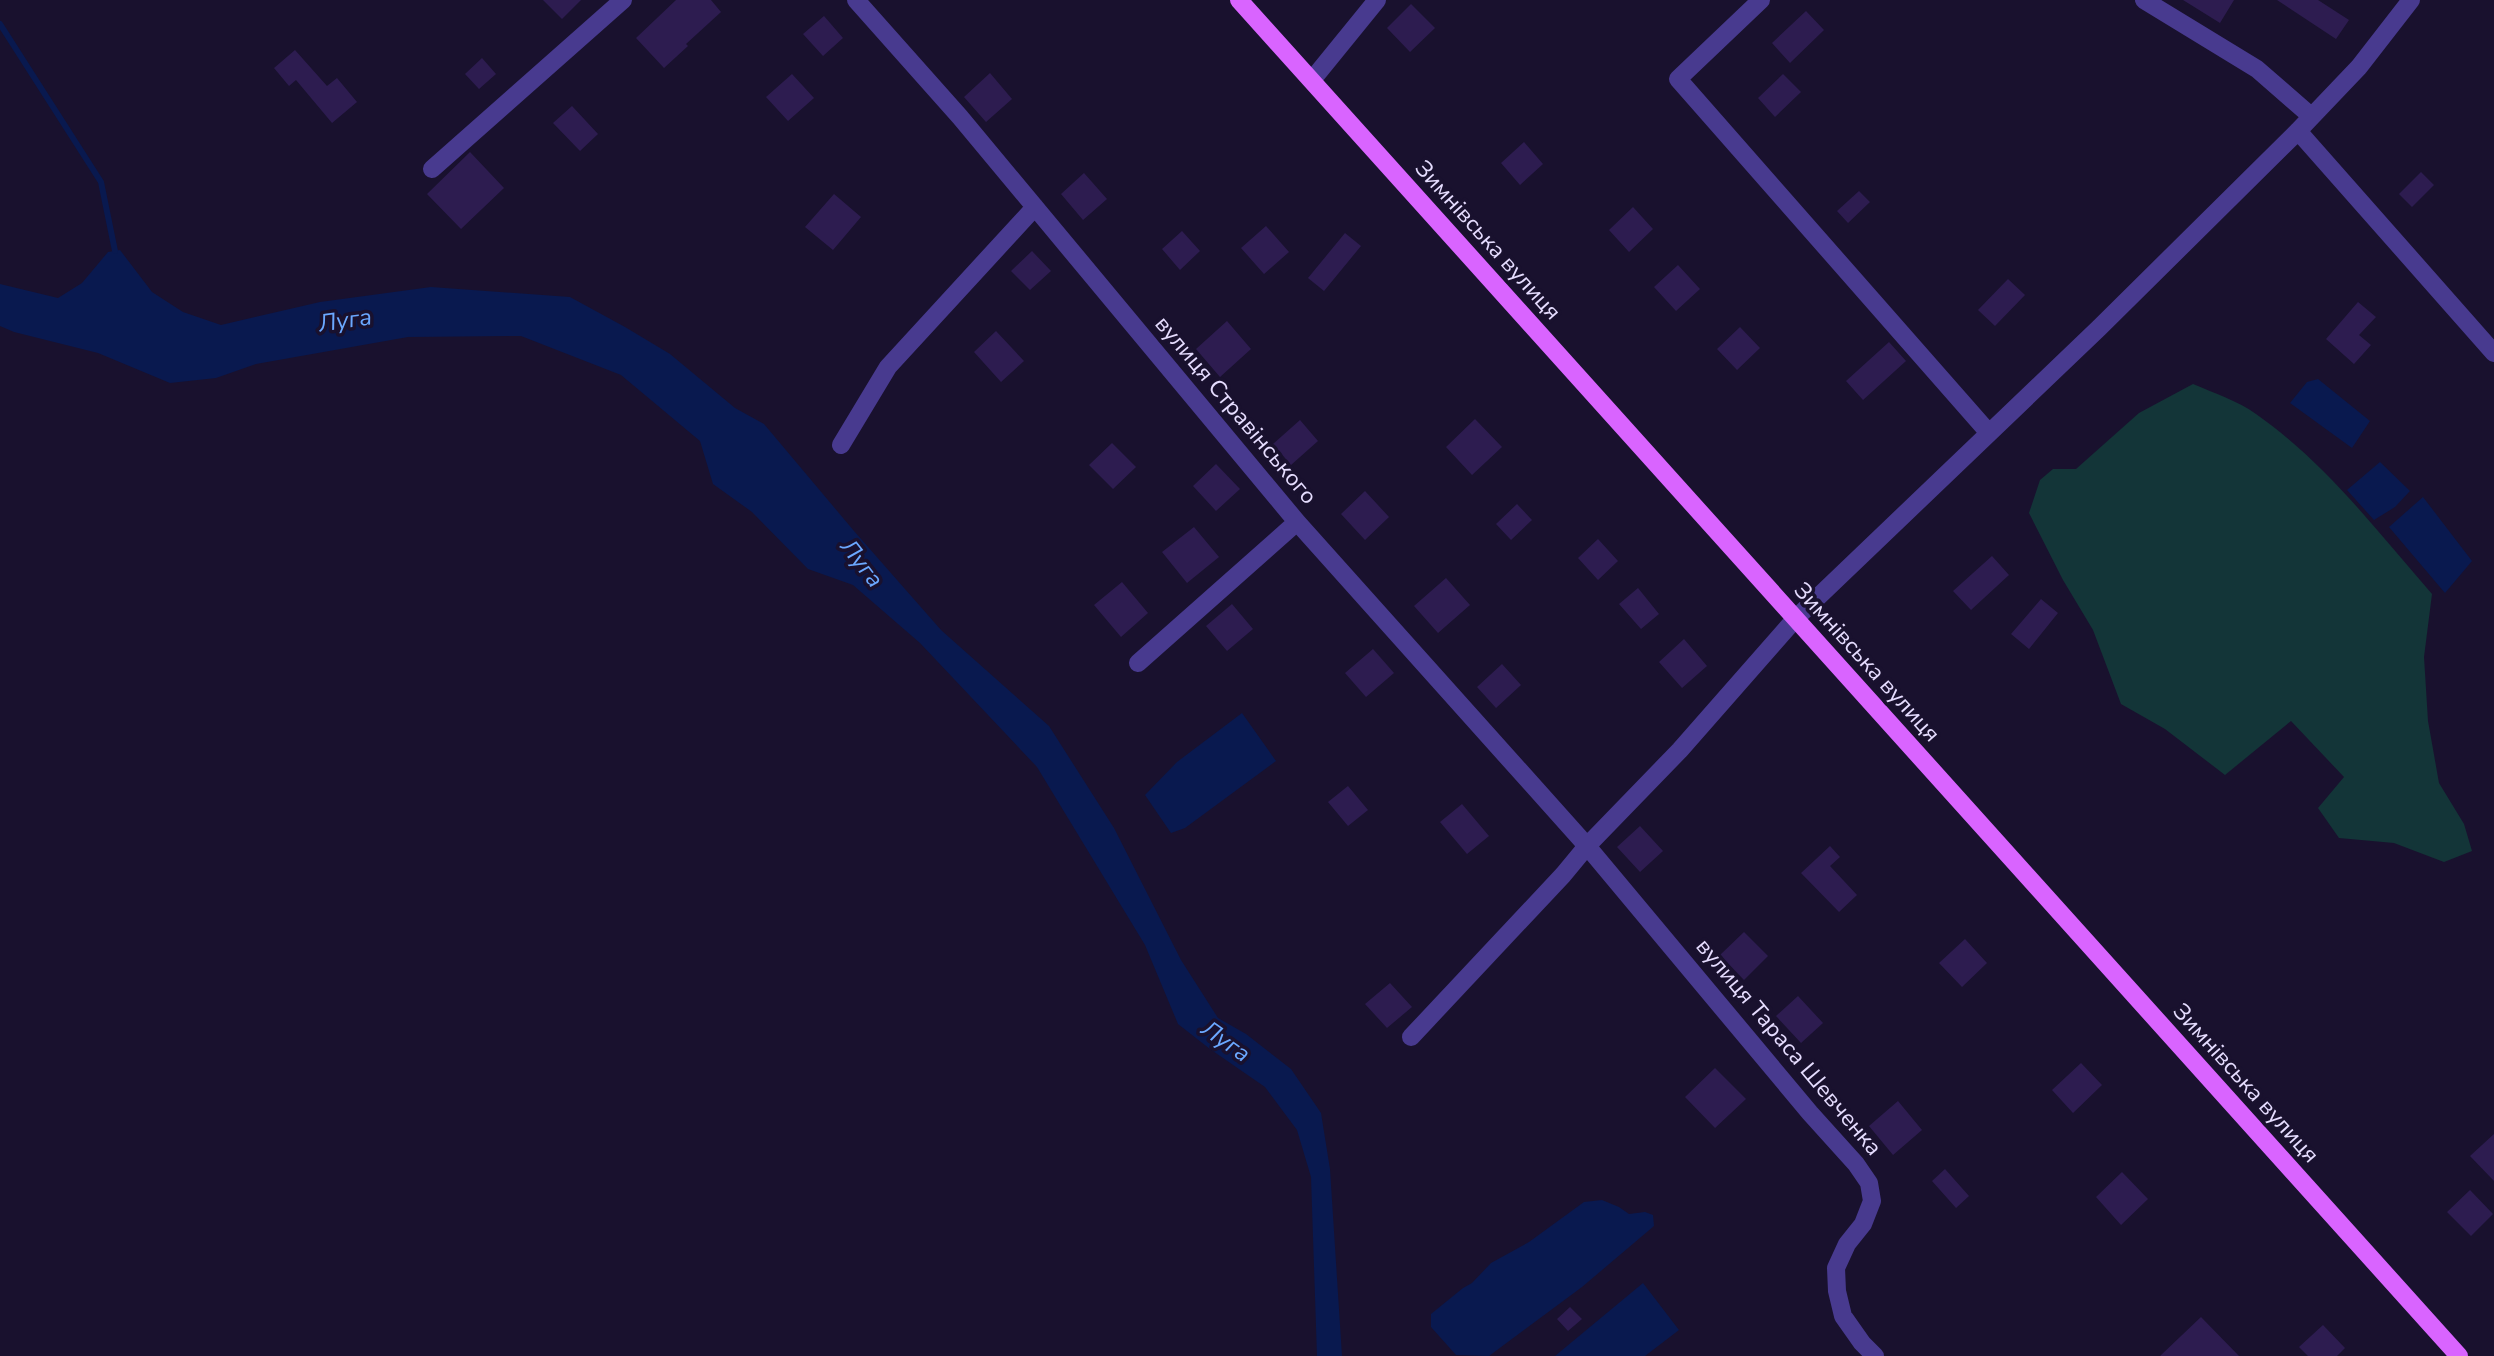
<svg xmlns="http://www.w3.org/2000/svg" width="2494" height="1356" viewBox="0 0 2494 1356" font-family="'Nunito Sans',sans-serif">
<rect width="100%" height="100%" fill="#19112e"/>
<path fill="#133538" d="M2193 384C2214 393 2238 401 2256 414 2325 462 2377 531 2432 594L2424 657 2428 721 2439 783 2464 824 2472 851 2444 862 2394 843 2339 838 2318 808 2344 777 2291 721 2225 775 2165 729 2121 704 2093 630 2063 580 2029 513 2040 480 2053 469H2076L2139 413Z"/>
<path fill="#09194f" d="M120 250 152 292 183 312 221 325 320 302 431 287 570 297 625 327 670 354 735 408 764 424 854 531 941 630 1049 726 1114 828 1181 960 1218 1018 1246 1034 1291 1069 1321 1113 1330 1169 1342 1356H1317L1311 1177 1297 1130 1265 1087 1210 1049 1178 1024 1145 945 1037 767 920 643 853 585 808 569 752 512 713 484 700 441 621 375 521 336 408 337 256 364 216 378 170 383 98 353 14 332 0 326V284L58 298 82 283 108 252Z
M2318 379 2370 421 2352 448 2290 403 2307 382Z
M2380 462 2410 491 2395 507 2374 520 2347 490Z
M2423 497 2472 561 2445 593 2389 527Z
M1242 713 1276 761 1185 828 1171 833 1145 795 1177 762Z
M1602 1200 1619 1207 1629 1214 1645 1212 1653 1215 1654 1226 1582 1287 1489 1356 1456 1355 1431 1327V1314L1463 1288 1472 1283 1491 1263 1529 1242 1584 1202Z
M1643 1283 1679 1330 1645 1356H1555Z"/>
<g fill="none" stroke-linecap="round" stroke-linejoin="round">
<path stroke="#09194f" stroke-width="6" d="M0 24 101 182 115 251"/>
</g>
<path fill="#2d1c50" d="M543 0H581L562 19Z
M676 0H711L721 12 686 44 688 46 664 68 636 38Z
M2183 0H2234L2220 23Z
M2277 0H2318L2349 20 2336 39Z
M1411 4 1435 28 1410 52 1387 28Z
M1806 11 1824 30 1790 63 1772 43Z
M824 16 843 38 823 56 803 34Z
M295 50 327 86 337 78 357 102 332 123 296 80 289 86 274 68Z
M482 58 496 74 479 89 465 74Z
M990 73 1012 99 986 122 964 97Z
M792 74 814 98 788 121 766 97Z
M1783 74 1801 92 1775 117 1758 98Z
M572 106 598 134 580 151 553 123Z
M1524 142 1543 164 1520 185 1501 163Z
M470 152 504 188 461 229 427 194Z
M2421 172 2434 185 2412 207 2399 194Z
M1084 173 1107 199 1083 220 1061 194Z
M1859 191 1870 202 1848 223 1837 211Z
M834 194 861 217 833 250 805 227Z
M1633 207 1653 229 1629 252 1609 230Z
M1266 226 1289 252 1264 274 1241 248Z
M1182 231 1200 251 1180 270 1162 249Z
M1345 233 1361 246 1324 291 1308 278Z
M1032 251 1051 271 1030 290 1011 271Z
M1678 265 1700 289 1676 311 1654 287Z
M2008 279 2025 295 1995 326 1978 310Z
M2358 302 2376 317 2359 335 2371 345 2354 364 2326 339Z
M1227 321 1251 349 1220 377 1196 349Z
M1740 327 1760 348 1737 370 1717 349Z
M996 331 1024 361 1001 382 974 352Z
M1889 342 1906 361 1863 400 1846 381Z
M1475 419 1502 447 1472 475 1446 447Z
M1300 420 1318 441 1291 465 1273 444Z
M1112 443 1136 467 1113 489 1089 465Z
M1216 464 1240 489 1216 511 1193 486Z
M1365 491 1389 517 1365 540 1341 514Z
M1517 504 1532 520 1511 540 1496 524Z
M1194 527 1219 557 1187 583 1162 552Z
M1598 539 1618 561 1598 580 1578 558Z
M1992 556 2009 575 1971 610 1953 591Z
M1446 578 1470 605 1438 633 1414 606Z
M1122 582 1148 613 1121 637 1094 605Z
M1638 588 1659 614 1641 629 1619 604Z
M2041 599 2058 613 2029 649 2011 634Z
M1232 604 1253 629 1227 651 1206 626Z
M1684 639 1707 666 1682 688 1659 662Z
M1373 649 1394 673 1366 697 1345 673Z
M1502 664 1521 685 1496 708 1477 687Z
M1348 786 1368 810 1348 826 1328 802Z
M1462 804 1489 836 1467 854 1440 822Z
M1640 826 1663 851 1640 872 1617 847Z
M1830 846 1840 857 1830 866 1857 895 1839 912 1801 873Z
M1744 932 1768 956 1744 980 1720 955Z
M1965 939 1987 963 1962 987 1939 963Z
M1390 983 1412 1007 1387 1028 1365 1004Z
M1798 996 1823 1023 1801 1043 1776 1016Z
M2081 1063 2102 1085 2073 1113 2052 1090Z
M1715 1068 1746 1099 1715 1128 1685 1097Z
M1898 1101 1922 1130 1893 1155 1869 1126Z
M2494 1134V1181L2470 1156Z
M1945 1169 1969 1196 1956 1208 1932 1181Z
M2122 1172 2148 1199 2121 1225 2096 1197Z
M2470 1190 2493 1214 2471 1236 2447 1212Z
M1570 1307 1582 1319 1568 1331 1557 1319Z
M2201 1317 2239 1356H2160Z
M2323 1325 2345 1348 2337 1356H2308L2299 1347Z"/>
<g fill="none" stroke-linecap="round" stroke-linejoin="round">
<path stroke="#483a8f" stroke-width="18" d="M856 0 960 117 1297 522 1587 846 1810 1113 1856 1164 1869 1183 1872 1201 1863 1224 1847 1244 1836 1268 1837 1291 1843 1316 1862 1343 1875 1356
M1761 0 1678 79 1989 433
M2144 0 2257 69 2311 116
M1312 80 1377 0
M2298 131 2494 353
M432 169 623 0
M841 445 888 367 1035 207
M1138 663 1297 522
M1411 1037 1563 875 1587 846 1680 750 1795 619 2099 328 2298 131 2359 67 2411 0"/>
<path stroke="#d964ff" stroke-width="18" d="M1239 0 2459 1356"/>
</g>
<g text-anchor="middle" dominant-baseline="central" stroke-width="7" stroke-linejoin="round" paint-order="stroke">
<g font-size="23" fill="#e6ddff" stroke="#19112e">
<text transform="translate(1488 240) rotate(48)">Зимнівська вулиця</text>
<text transform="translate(1236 410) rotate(50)">вулиця Стравінського</text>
<text transform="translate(1867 662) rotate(48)">Зимнівська вулиця</text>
<text transform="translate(1789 1047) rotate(50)">вулиця Тараса Шевченка</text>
<text transform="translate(2246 1083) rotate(48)">Зимнівська вулиця</text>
</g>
<g font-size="24" font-style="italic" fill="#6ba8ff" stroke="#19112e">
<text transform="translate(345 320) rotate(-8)">Луга</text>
<text transform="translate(862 563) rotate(52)">Луга</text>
<text transform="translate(1226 1041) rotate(35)">Луга</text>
</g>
</g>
</svg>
